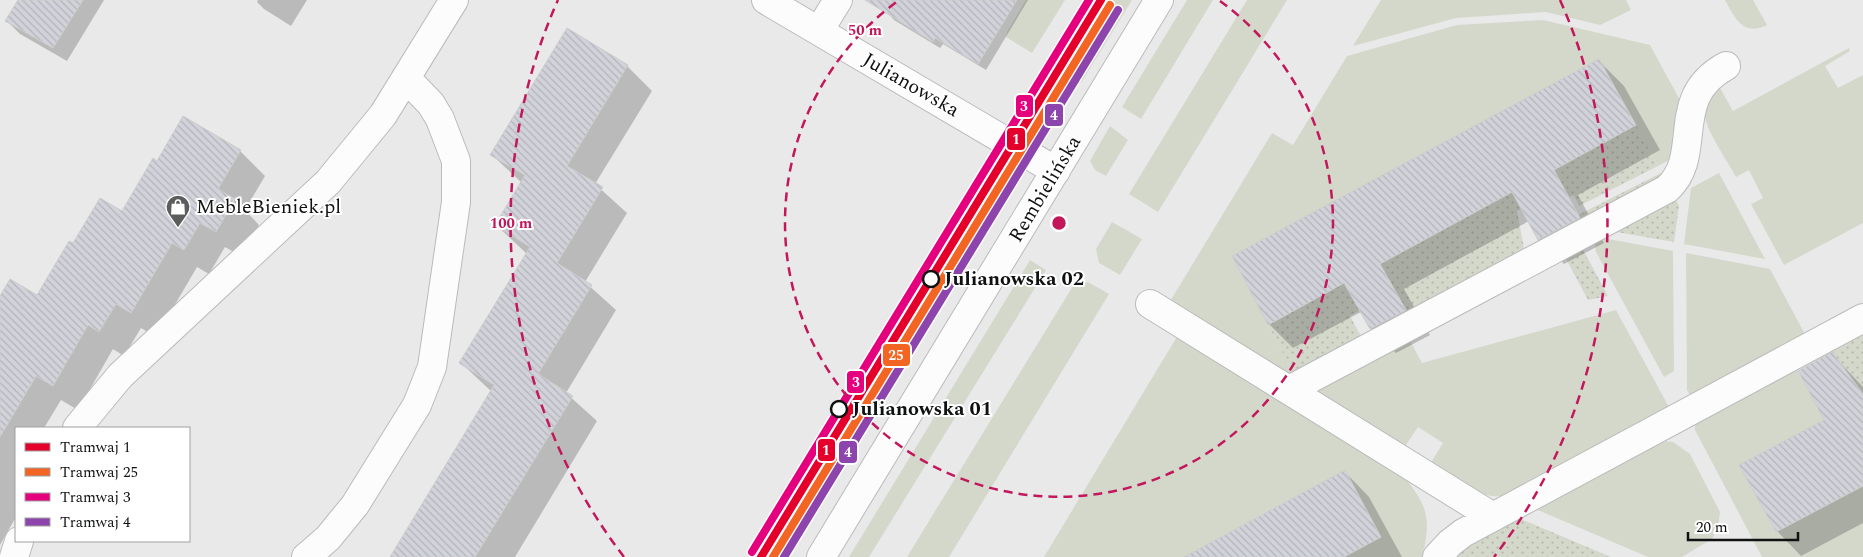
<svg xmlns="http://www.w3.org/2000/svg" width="1863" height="557" viewBox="0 0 1863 557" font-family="Spectral,serif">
<defs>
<pattern id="park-dots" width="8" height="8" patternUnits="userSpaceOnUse" patternTransform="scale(1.25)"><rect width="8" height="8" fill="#d4d8cb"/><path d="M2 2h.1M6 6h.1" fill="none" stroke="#b5b8ad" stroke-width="1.8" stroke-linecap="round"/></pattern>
<pattern id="building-back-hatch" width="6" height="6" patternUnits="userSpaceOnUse" patternTransform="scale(1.25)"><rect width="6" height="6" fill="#d2d2da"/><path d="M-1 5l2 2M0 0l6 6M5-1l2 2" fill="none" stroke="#b3b3ba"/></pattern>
</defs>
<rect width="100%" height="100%" fill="#e9e9ea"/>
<path fill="#d4d8cb" d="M1026 0H1065L1032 53 1006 37 1007 32Z
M1110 0H1132L1081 83 1072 78 1065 90 1058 85Z
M1187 0H1213L1141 119 1122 107Z
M1247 0H1287L1158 212 1129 194Z
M1381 0H1626L1631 10 1600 25 1546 12 1456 18 1353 46Z
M1725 0H1753L1767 25C1743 37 1735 18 1725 0Z
M1543 20 1650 45 1681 102 1673 158 1658 166 1599 60 1232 256 1295 376 1291 378 1169 303 1272 133 1293 145 1347 56 1457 25Z
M1849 48 1850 51 1825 66 1838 88 1863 75V223L1784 265 1751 204 1763 198 1749 170 1736 177C1728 162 1702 125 1704 109 1705 101 1714 92 1720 88L1733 111Z
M1110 126 1128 140 1106 176 1095 170 1090 161Z
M1719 173 1765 259 1684 244 1691 188Z
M1112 222 1142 239 1120 275 1099 263 1096 249Z
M1603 238 1673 251 1674 371 1664 377 1596 252 1595 244Z
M1686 253 1770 269 1806 336 1690 395 1687 390Z
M1030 260 1046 270 869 557H849Z
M1088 282 1109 294 949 557H907L1073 286Z
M1616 310 1670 409 1506 495C1479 502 1452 477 1430 464L1443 443 1418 427 1404 448 1310 390 1408 337 1422 363Z
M1178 335 1405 478C1429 507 1431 522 1422 557H1344L1381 537 1345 470 1185 557H1044Z
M1792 368 1797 370 1824 420 1740 465 1776 532 1863 486V557H1762L1695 430V423Z
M1662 441 1673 442 1690 454 1720 512 1718 528 1712 539 1682 557H1648L1533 508Z"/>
<path fill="url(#park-dots)" d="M1636 125 1658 166 1579 206 1574 195 1569 197 1554 170Z
M1671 168 1670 178 1582 222 1578 215Z
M1524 186 1533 203 1517 211 1525 254 1409 316 1380 264Z
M1672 199 1676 200 1679 206 1674 242 1611 231Z
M1581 246 1608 296 1588 300 1564 255Z
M1349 280 1364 308 1350 316 1363 340 1295 376 1268 325Z
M1863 330V399L1832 356 1834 355 1832 352 1835 346Z
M1516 517 1611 557H1451Z"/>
<path fill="#0003" d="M19 0H104L67 61 20 34 7 21Z
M258 0H307L291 26 264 9 257 2Z
M896 0H1028L986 70 943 44 940 48 894 20 888 13Z
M567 30 627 66 652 91 595 184 627 213 585 282 616 310 566 393 597 421 515 557H391L492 392 461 363 527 254 496 225 522 183 492 155Z
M1599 61 1624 86 1660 150 1578 195 1604 243 1564 264 1539 239 1529 221 1404 289 1430 335 1396 353 1371 329 1361 312 1293 348 1269 324Z
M240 151 265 176 245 210 259 225 241 256 225 247 209 274 197 267 156 337 141 328 124 356 113 349 78 410 61 400 44 428H16V517L0 545V299L37 297 73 245 122 213 157 163Z
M1832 354 1863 387V523L1801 556 1777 531 1825 421Z
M1345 472 1369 497 1402 557H1187Z"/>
<path fill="url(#building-back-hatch)" stroke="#cdcdcd" d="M18 0H83L53 48 5 21Z
M865 0H1017L978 64 935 38 933 42Z
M567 28 628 65 567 166 603 187 557 263 592 285 538 374 573 396 475 557H390L494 385 459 363 530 247 495 225 525 175 490 155Z
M1599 59 1636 125 1554 170 1580 218 1538 240 1512 192 1380 264 1406 310 1370 329 1344 283 1268 325 1232 256Z
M183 116 241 150 218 189 235 199 216 232 200 223 184 250 172 243 131 313 116 304 99 332 88 325 53 386 36 376 0 437V296L10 279 37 295 69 241 73 243 100 198 122 211 153 158 157 161Z
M1832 352 1863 394V486L1776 532 1739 465 1824 420 1798 371Z
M1345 470 1381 537 1344 557H1184Z"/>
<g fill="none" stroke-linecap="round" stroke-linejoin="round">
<defs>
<path id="minor" d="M766 0 1056 171
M819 31 838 0
M1150 304 1493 517
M1289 390 1667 189C1705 155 1667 98 1726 66
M77 428 120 376 328 182 383 115 454 0
M14 557 19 541
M306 557 328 538 355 505 417 405 432 367 456 202V161L440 119 431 104 407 79
M821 557 1159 0
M1437 557 1450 543 1463 533 1863 318"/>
</defs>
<use href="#minor" stroke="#bbb" stroke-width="30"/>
<use href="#minor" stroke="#fcfcfc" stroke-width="28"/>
<defs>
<path id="tram-1" d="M761 557 1101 0"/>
<path id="tram-2" d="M773 557 1110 5"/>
<path id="tram-3" d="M752 552 1089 0"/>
<path id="tram-4" d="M784 557 1118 10"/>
</defs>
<use href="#tram-1" stroke="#fff" stroke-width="11"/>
<use href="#tram-2" stroke="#fff" stroke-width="11"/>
<use href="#tram-3" stroke="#fff" stroke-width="11"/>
<use href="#tram-4" stroke="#fff" stroke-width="11"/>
<use href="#tram-1" stroke="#e4002b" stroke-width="8"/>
<use href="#tram-2" stroke="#f26522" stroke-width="8"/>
<use href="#tram-3" stroke="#e5007d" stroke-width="8"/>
<use href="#tram-4" stroke="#8e44ad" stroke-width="8"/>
</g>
<g fill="none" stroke="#c2185b" stroke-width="2.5" stroke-dasharray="9 6">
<path d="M1220 1A274 274 0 1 1 898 1"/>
<path d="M624 557A548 548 0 0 1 558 0M1560 0A548 548 0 0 1 1494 557"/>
</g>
<defs>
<symbol id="shop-pin" viewBox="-11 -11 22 30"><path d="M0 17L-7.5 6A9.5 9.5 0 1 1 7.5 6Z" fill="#5c5d5d" stroke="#fff"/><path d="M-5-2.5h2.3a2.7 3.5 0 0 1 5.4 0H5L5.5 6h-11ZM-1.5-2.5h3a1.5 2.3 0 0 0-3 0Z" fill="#fff"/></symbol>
</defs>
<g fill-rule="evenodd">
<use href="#shop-pin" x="164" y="193" width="28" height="38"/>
</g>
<g fill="#fff" stroke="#101111" stroke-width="2.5">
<circle cx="931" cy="279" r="8"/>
<circle cx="839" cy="409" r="8"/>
</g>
<g text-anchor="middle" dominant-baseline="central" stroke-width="4" stroke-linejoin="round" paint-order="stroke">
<g font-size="20" fill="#101111" stroke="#fff">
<text transform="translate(911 85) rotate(30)">Julianowska</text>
<text transform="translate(1045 189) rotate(-59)">Rembielińska</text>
</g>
<g font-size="20" fill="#101111" stroke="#fff" text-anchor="start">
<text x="196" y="207">MebleBieniek.pl</text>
</g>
<g font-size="20" font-weight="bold" fill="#101111" stroke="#fff" text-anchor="start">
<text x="944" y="279">Julianowska 02</text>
<text x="852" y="409">Julianowska 01</text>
</g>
</g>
<circle cx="1059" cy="223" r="8" fill="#c2185b" stroke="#fff" stroke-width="2.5"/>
<g font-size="15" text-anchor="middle" font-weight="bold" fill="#c2185b" stroke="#fff" stroke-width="4" stroke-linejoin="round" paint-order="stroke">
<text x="865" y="35">50 m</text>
<text x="511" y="228">100 m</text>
</g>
<g stroke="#fff" stroke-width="2">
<rect x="1015" y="94" width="19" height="24" rx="5" fill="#e5007d"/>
<rect x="1044" y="103" width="20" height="24" rx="5" fill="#8e44ad"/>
<rect x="1006" y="127" width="20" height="24" rx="5" fill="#e4002b"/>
<rect x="882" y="343" width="29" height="24" rx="5" fill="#f26522"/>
<rect x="846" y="370" width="19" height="24" rx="5" fill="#e5007d"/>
<rect x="817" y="438" width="19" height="24" rx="5" fill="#e4002b"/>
<rect x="838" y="440" width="20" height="24" rx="5" fill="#8e44ad"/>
</g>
<g font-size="14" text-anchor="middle" font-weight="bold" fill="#fff">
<text x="1024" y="111">3</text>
<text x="1054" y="120">4</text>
<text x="1016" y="144">1</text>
<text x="896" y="360">25</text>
<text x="856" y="387">3</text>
<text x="826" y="455">1</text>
<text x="848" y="457">4</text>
</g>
<rect x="15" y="427" width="175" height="115" fill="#ffffff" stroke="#9fa0a0"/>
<rect x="25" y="443" width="25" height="8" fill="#e4002b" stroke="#9fa0a0"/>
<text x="60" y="452" font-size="15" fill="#101111">Tramwaj 1</text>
<rect x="25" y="468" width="25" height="8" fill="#f26522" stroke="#9fa0a0"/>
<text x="60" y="477" font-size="15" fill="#101111">Tramwaj 25</text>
<rect x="25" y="493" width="25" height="8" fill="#e5007d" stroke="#9fa0a0"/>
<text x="60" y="502" font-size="15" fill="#101111">Tramwaj 3</text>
<rect x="25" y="518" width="25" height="8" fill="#8e44ad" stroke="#9fa0a0"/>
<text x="60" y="527" font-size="15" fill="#101111">Tramwaj 4</text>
<path d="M1688 532v8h110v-8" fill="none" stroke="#101111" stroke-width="2.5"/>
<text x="1696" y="532" font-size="15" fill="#101111" stroke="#ffffff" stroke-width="4" paint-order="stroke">20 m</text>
</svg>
